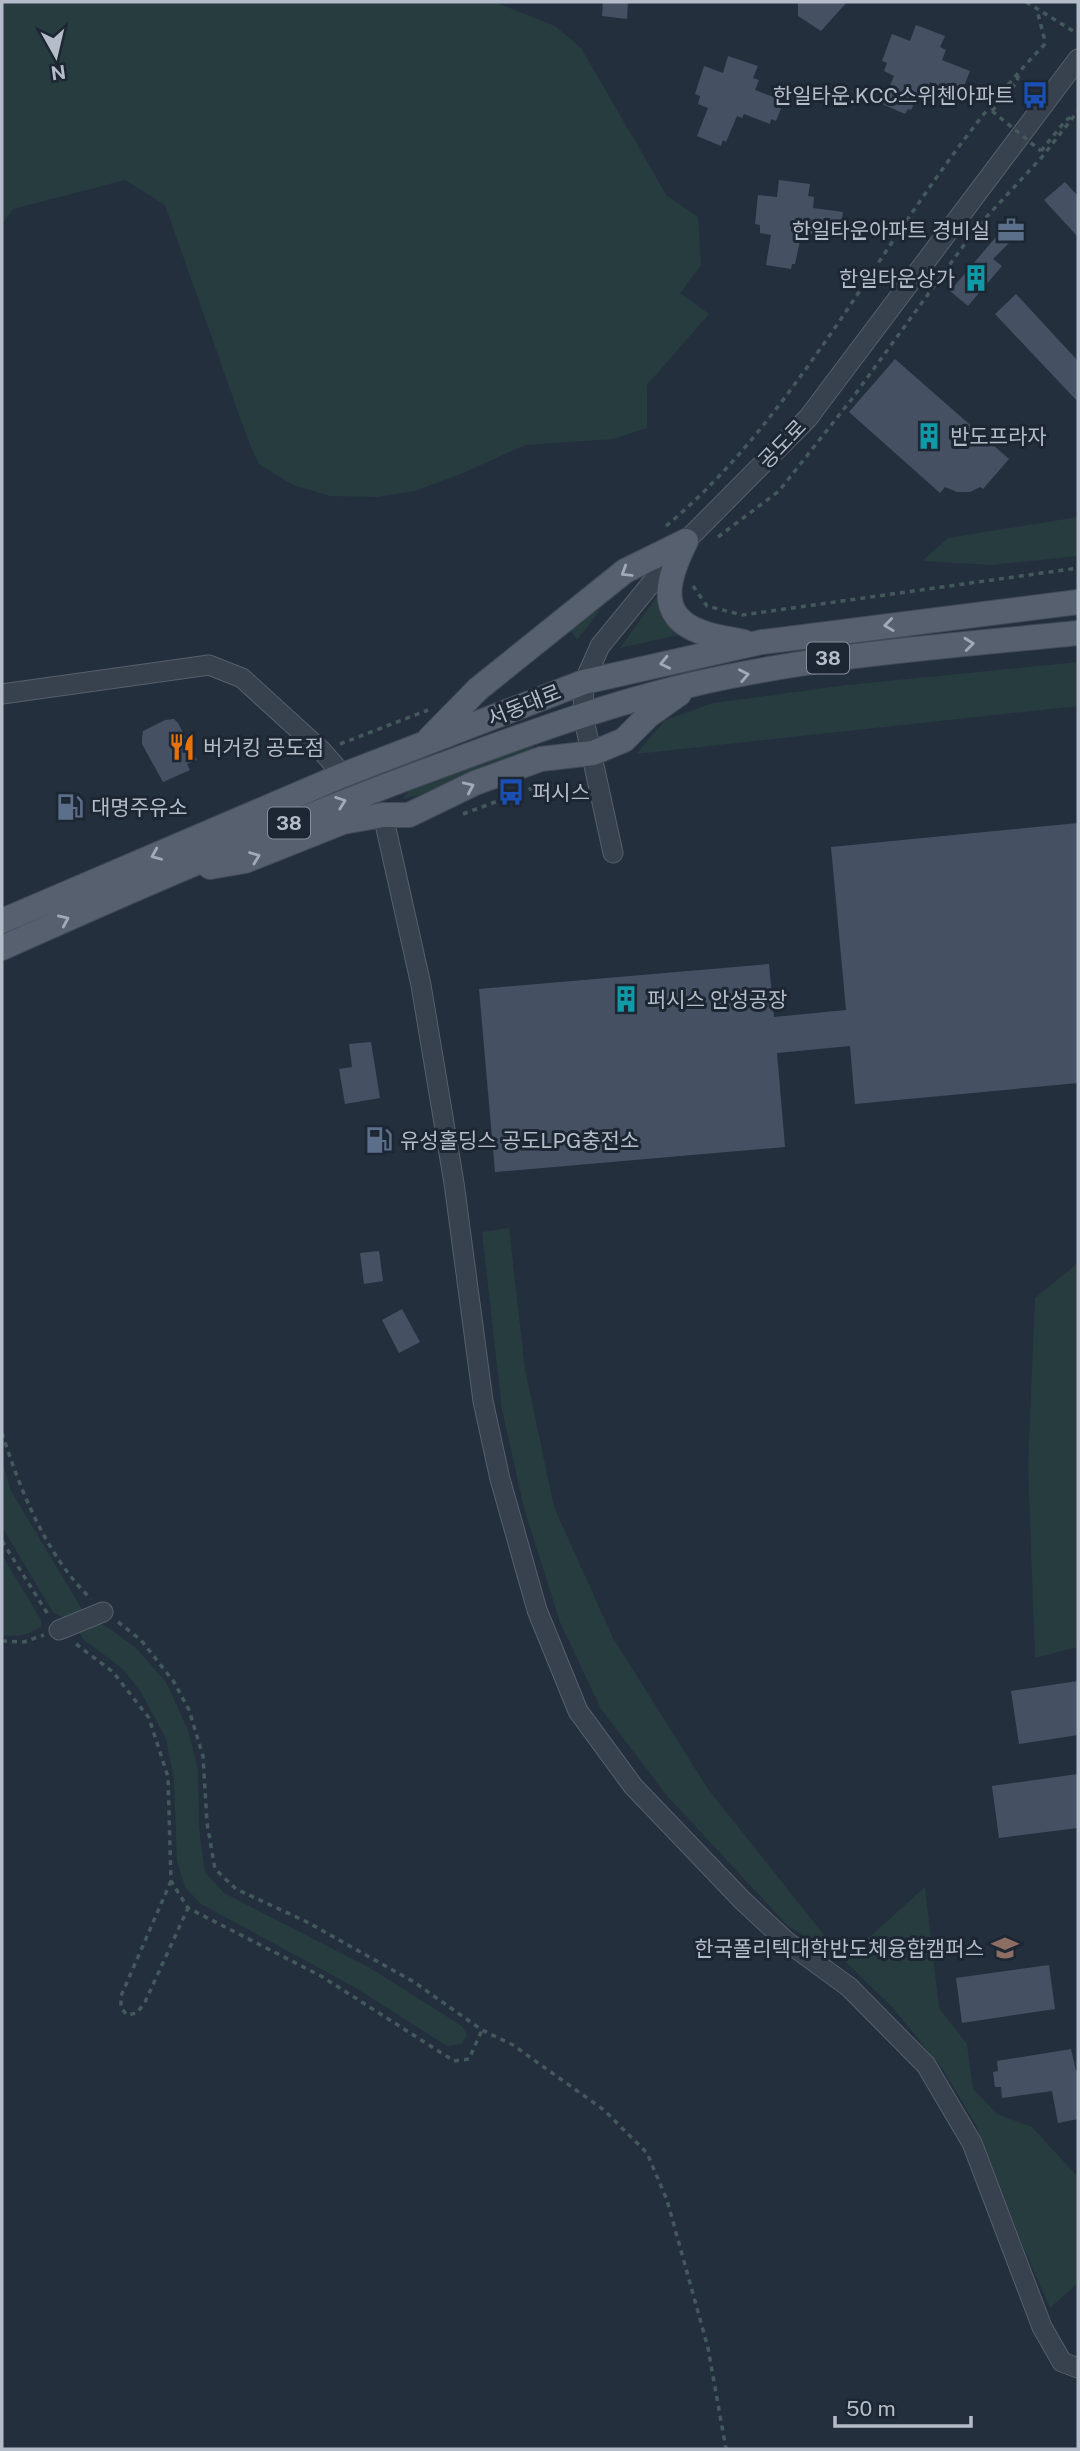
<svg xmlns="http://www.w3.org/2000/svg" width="1080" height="2451" viewBox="0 0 1080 2451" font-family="'Public Sans','Noto Sans KR',sans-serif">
<rect width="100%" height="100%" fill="#242f3e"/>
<path fill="#263c3f" d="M2 2H495L555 26 581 48 667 196 698 217 701 265 680 293 709 314 647 385V428L613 439 525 445 461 474 415 491 376 497 330 496 293 485 259 464 248 440 165 205 125 180 13 209 2 224Z
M1078 517V556L992 565 922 561 948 538Z
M663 588 696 631 620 648Z
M602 608 577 640 569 628Z
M1078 662V706L636 754 665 720 713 703 847 685Z
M531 741 535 751 416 796 402 799 410 790Z
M509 1228 525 1369 554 1507 613 1638 708 1789 844 1960 925 1887 939 2008 967 2044 973 2089 997 2114 1032 2127 1078 2177V2283L1050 2308 1022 2244 976 2125 944 2071 894 2009 845 1961 787 1925 668 1797 601 1709 560 1622 524 1508 502 1410 482 1232Z
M1078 1263V1647L1035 1658 1028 1465 1035 1298Z
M2 1461 11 1491 83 1611 64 1618 53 1612 2 1527Z
M2 1555 41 1620V1627C28 1635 16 1637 2 1635Z
M96 1622 109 1628 136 1648 166 1682 188 1730 198 1770 199 1828 205 1872 224 1893 370 1968 462 2026 467 2034 462 2044 447 2046 356 1988 201 1904 185 1887 177 1861 174 1779 166 1739 141 1692 123 1669 83 1639 78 1630Z"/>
<path fill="#455162" d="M603 2H628L627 19 602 16Z
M798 2H847L821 31 798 16Z
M916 25 945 36 940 47 946 50 942 60 970 71 962 91 957 89 955 94 930 82 928 87 923 84 911 110 908 109 905 114 882 104 894 76 884 71 887 63 882 61 892 34 910 41Z
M728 56 758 66 753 78 759 80 755 90 784 101 776 121 771 119 770 124 744 114 742 118 737 116 726 142 723 140 721 146 697 136 708 108 698 104 700 96 695 94 704 66 723 73Z
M779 180 810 184 808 196 814 197 813 208 843 212 840 233 835 232V237L807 233 806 238 801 236 795 264H792L791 269 766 265 771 235 760 233V225L755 224 758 195 777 197Z
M1065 182 1078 196V237L1044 200Z
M1013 217 1024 228 993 259 1002 266 968 306 950 291Z
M1016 294 1078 361V402L995 314Z
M895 359 1009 459 983 489 980 487 970 492H957L945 487 940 493 849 412Z
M174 719 178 723 197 760 187 764 190 770 163 782 142 744V738L143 731 165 720Z
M1078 823V1083L855 1104 850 1046 777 1053 785 1147 495 1172 479 989 769 964 774 1017 846 1010 831 847Z
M371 1042 380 1098 345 1104 339 1069 352 1067 349 1044Z
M379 1251 383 1281 364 1284 360 1253Z
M402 1309 420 1342 399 1353 382 1320Z
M1078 1681V1735L1019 1744 1011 1691Z
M1078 1774V1828L999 1838 992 1786Z
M1049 1965 1055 2009 962 2023 956 1978Z
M1071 2049 1076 2071 1078 2070V2119L1058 2123 1052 2091 1002 2098 1001 2087H995L993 2072 998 2071 997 2061Z"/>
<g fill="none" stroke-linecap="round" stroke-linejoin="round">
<defs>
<path id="minor" d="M2 694 209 665 242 678 321 750 343 775
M383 815 421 985 454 1183 483 1401 500 1479 537 1610 578 1711 633 1786 742 1900 786 1941 849 1987 926 2065 972 2143 1042 2327 1062 2362 1078 2368
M613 853 583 715 584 682 600 646 686 541 808 418 1078 59
M59 1630 103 1612"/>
<path id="major" d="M686 541C669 575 654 615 701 632 714 637 730 639 744 642
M430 738 478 689 625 571 686 541
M210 867 245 861 343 822 383 815H409L475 783 541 759 593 753 624 740 648 716 679 694
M2 921 343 775 584 682 762 642 1078 602
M2 948C147 883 292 820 442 765 524 735 605 705 690 685 818 655 948 646 1078 633"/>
</defs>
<use href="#minor" stroke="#565f6c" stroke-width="21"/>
<use href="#major" stroke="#414a57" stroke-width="26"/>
<path stroke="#44595c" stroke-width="3.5" stroke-dasharray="5 5" stroke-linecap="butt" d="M1026 2 1078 34
M992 111 1017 82 1019 72
M1041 151 1066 120 1073 116
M979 225 1042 157 1078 111
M666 526C737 467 789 394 841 319 904 225 965 127 1044 45L1045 41 1037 10
M718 537 779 491 851 400 972 234
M693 586 707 606 742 615 1078 568
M340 744 428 710
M463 814 546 783
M2 1433C21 1492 46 1555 91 1599
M2 1541 49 1616
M118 1622 141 1640 174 1682 189 1710 203 1756 207 1823 215 1869 236 1889 307 1922 414 1982 482 2030 513 2045 604 2110 647 2153 667 2200 708 2348 726 2449
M2 1641 24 1642 44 1635
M76 1644 113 1672 149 1718 168 1777 171 1881 188 1908 321 1976 454 2061 469 2059 482 2030
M171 1881 121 1996V2008L127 2015 137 2013 145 2002 188 1908"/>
<use href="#minor" stroke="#38414e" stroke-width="19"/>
<use href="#major" stroke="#56606e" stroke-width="24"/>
<path stroke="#44595c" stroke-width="3.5" stroke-dasharray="5 5" stroke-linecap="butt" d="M992 111 1041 151"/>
</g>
<defs><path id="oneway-chevron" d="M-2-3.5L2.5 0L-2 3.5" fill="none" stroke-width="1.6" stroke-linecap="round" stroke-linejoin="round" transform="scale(1.75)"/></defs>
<g stroke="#a1aab7">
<use href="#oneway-chevron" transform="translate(626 572) rotate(148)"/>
<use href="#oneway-chevron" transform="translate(889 625) rotate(173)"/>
<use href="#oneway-chevron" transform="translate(969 644) rotate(-6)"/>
<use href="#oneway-chevron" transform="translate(665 663) rotate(167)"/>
<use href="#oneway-chevron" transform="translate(744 675) rotate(-11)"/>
<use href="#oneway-chevron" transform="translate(469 787) rotate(-24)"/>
<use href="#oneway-chevron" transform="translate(341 802) rotate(-20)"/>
<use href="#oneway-chevron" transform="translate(156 855) rotate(157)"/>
<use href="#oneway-chevron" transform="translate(255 857) rotate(-21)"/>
<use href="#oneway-chevron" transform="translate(64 920) rotate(-24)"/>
</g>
<defs>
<symbol id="bus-bare" viewBox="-9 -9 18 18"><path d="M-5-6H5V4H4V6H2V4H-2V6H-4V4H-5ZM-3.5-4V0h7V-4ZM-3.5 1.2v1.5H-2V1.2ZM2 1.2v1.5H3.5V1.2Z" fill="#1a4fb4" stroke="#1d2633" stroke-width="2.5" paint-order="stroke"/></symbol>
<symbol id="office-bare" viewBox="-9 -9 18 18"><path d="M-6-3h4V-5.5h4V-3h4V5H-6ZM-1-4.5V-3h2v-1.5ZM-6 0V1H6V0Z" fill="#5c6f8a" stroke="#1d2633" stroke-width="2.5" paint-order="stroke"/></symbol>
<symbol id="building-bare" viewBox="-9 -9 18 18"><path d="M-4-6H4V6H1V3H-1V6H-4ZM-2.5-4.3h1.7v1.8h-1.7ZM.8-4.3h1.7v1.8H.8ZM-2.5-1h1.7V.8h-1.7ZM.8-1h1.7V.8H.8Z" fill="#0f9aa8" stroke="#1d2633" stroke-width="2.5" paint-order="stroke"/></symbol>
<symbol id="restaurant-bare" viewBox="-9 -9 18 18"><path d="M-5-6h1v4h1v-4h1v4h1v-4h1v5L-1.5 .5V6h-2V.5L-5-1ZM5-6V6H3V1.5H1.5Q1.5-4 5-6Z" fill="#e8710a" stroke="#1d2633" stroke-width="2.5" paint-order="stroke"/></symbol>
<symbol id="fuel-bare" viewBox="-9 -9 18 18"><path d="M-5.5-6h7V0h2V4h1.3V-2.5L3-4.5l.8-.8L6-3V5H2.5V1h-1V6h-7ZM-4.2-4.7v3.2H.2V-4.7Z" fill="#5c6f8a" stroke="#1d2633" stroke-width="2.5" paint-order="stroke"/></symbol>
<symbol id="university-bare" viewBox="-9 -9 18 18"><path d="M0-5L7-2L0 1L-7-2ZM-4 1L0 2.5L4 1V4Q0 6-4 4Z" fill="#8d6e63" stroke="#1d2633" stroke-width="2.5" paint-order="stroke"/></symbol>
</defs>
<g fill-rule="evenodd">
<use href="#bus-bare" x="1016" y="76" width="38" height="38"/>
<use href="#office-bare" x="992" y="211" width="38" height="38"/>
<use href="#building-bare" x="957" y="259" width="38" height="38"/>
<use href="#building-bare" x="910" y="417" width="38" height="38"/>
<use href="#restaurant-bare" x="163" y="728" width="38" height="38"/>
<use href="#bus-bare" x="492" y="773" width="38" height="38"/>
<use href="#fuel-bare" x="51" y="788" width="38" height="38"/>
<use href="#building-bare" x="607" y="980" width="38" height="38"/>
<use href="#fuel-bare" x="360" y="1121" width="38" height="38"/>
<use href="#university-bare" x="986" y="1929" width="38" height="38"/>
</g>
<g text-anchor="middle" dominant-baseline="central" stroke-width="6" stroke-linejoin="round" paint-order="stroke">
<g fill="#1d2633" stroke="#878f9c" stroke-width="2">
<rect x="807" y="642.5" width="42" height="31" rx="5"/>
<rect x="268" y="807.5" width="42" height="31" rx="5"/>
</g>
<g font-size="19" font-weight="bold" fill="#b4bcc9">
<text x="828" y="658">38</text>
<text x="289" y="823">38</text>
</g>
<g font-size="21" fill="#b4bcc9" stroke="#1d2633" text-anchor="start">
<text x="1014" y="95" text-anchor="end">한일타운.KCC스위첸아파트</text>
<text x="990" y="230" text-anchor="end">한일타운아파트 경비실</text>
<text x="955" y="278" text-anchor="end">한일타운상가</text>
<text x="950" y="436">반도프라자</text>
<text x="203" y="747">버거킹 공도점</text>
<text x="532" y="792">퍼시스</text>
<text x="91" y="807">대명주유소</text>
<text x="647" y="999">퍼시스 안성공장</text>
<text x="400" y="1140">유성홀딩스 공도LPG충전소</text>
<text x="984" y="1948" text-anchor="end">한국폴리텍대학반도체융합캠퍼스</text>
</g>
<g font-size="21" fill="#b4bcc9" stroke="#1d2633">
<text transform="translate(782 444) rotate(-46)">공도로</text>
<text transform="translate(524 705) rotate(-22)">서동대로</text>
</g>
</g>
<rect width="1080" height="2451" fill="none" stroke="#b4bcc9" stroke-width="7"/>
<g transform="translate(56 56) rotate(172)" stroke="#1d2633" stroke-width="5" paint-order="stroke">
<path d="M0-5L12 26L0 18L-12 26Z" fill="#b4bcc9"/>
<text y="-10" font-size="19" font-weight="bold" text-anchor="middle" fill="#b4bcc9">N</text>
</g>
<path d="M835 2416v10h136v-10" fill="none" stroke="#b4bcc9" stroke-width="3.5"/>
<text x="846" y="2416" font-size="21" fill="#b4bcc9" stroke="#1d2633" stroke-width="5" paint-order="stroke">50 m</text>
</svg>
